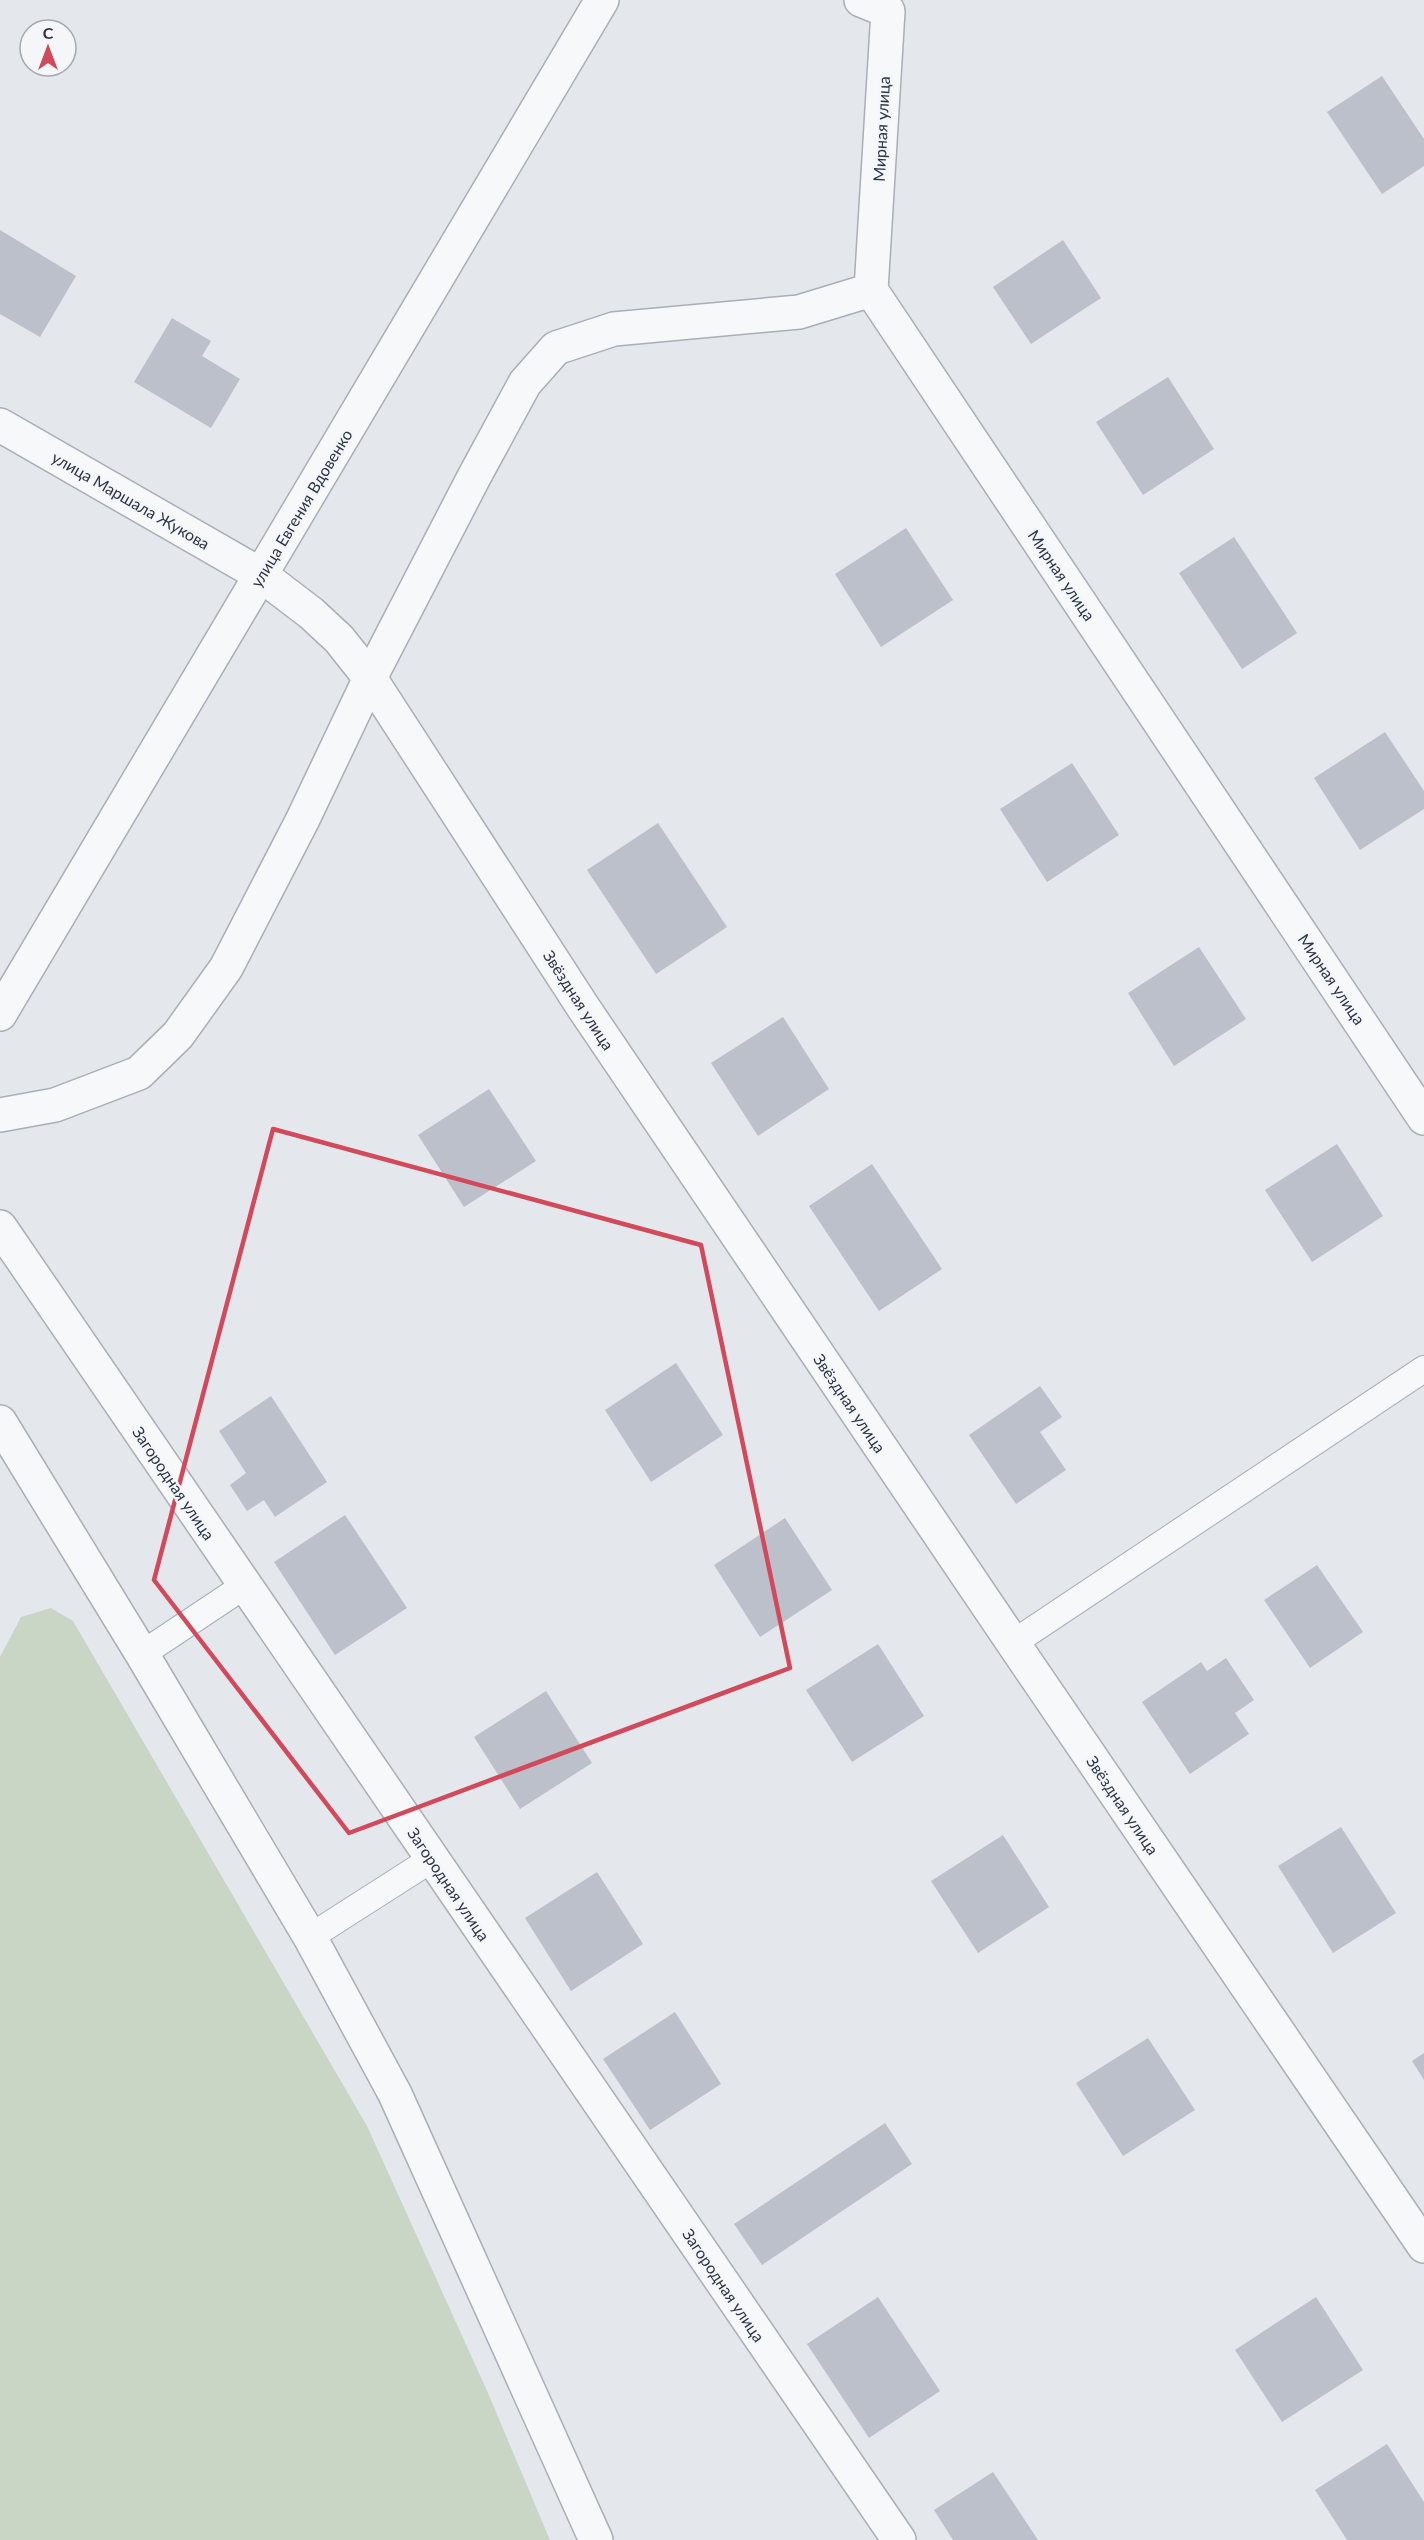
<svg xmlns="http://www.w3.org/2000/svg" width="1424" height="2540" viewBox="0 0 1424 2540" font-family="Lato,sans-serif">
<rect width="100%" height="100%" fill="#e4e7ec"/>
<path fill="#c9d6c5" d="M51 1608 73 1621 367 2126 488 2393 550 2540H0V1657L21 1617Z"/>
<path fill="#bbc0ca" d="M1382 76 1424 139V166L1382 194 1327 112Z
M0 230 76 276 40 337 0 314Z
M1063 240 1101 298 1031 344 993 287Z
M172 318 211 341 202 356 240 379 211 428 134 382Z
M1168 377 1214 449 1143 495 1096 422Z
M906 528 953 600 881 647 835 574Z
M1234 537 1297 633 1242 669 1179 573Z
M1385 732 1424 791V809L1360 850 1314 778Z
M1072 763 1119 835 1047 882 1000 809Z
M658 823 727 927 656 974 587 870Z
M1199 947 1246 1019 1174 1066 1128 993Z
M783 1017 829 1089 758 1136 711 1063Z
M489 1089 536 1161 464 1207 418 1135Z
M1337 1144 1383 1216 1312 1262 1265 1190Z
M872 1164 942 1269 879 1311 809 1206Z
M676 1363 723 1435 651 1482 605 1410Z
M1040 1386 1062 1417 1040 1432 1066 1470 1016 1504 969 1435Z
M271 1396 327 1482 275 1517 264 1500 247 1511 230 1485 246 1473 219 1431Z
M345 1515 407 1608 335 1655 274 1562Z
M785 1518 832 1590 760 1637 714 1565Z
M1317 1565 1363 1632 1310 1668 1264 1600Z
M878 1644 924 1716 852 1762 806 1690Z
M1226 1658 1254 1700 1235 1713 1249 1734 1190 1774 1142 1702 1201 1662 1207 1671Z
M546 1691 592 1763 520 1809 474 1737Z
M1341 1827 1396 1913 1333 1953 1278 1866Z
M1003 1835 1049 1907 978 1953 931 1881Z
M597 1872 643 1944 571 1991 525 1918Z
M675 2012 721 2084 650 2130 603 2059Z
M1148 2038 1195 2110 1123 2156 1076 2083Z
M1424 2053V2080L1412 2061Z
M885 2123 912 2164 762 2265 734 2224Z
M878 2297 940 2391 869 2438 807 2344Z
M1316 2297 1363 2370 1282 2422 1235 2350Z
M1387 2444 1424 2502V2540H1347L1315 2490Z
M993 2472 1038 2540H953L934 2510Z"/>
<g fill="none" stroke-linecap="round" stroke-linejoin="round">
<defs>
<path id="service" d="M1013 1643 1424 1369
M142 1654 244 1586
M310 1937 432 1859"/>
<path id="minor" d="M861 0 888 11 871 290 1424 1118
M0 425 261 575 311 613 339 639 370 678 583 1007 1013 1643 1424 2246
M0 1014 602 0
M0 1115 55 1105 139 1073 178 1035 226 968 303 819 370 678 474 477 525 383 556 348 614 329 799 312 871 290
M0 1227 899 2540"/>
<path id="tertiary" d="M0 1422 142 1654 310 1937 395 2094 596 2540"/>
</defs>
<use href="#service" stroke="#a9aeb7" stroke-width="28"/>
<use href="#minor" stroke="#a9aeb7" stroke-width="36"/>
<use href="#tertiary" stroke="#a9aeb7" stroke-width="36"/>
<use href="#service" stroke="#f7f8fa" stroke-width="26"/>
<use href="#minor" stroke="#f7f8fa" stroke-width="33"/>
<use href="#tertiary" stroke="#f7f8fa" stroke-width="33"/>
</g>
<path fill="none" stroke="#d1495b" stroke-width="4.5" stroke-linejoin="round" d="M273 1129 701 1245 790 1668 349 1833 154 1580Z"/>
<g text-anchor="middle" dominant-baseline="central" stroke-width="5" stroke-linejoin="round" paint-order="stroke">
<g font-size="16" fill="#2b3445" stroke="#f4f6f9">
<text transform="translate(881 129) rotate(-87)">Мирная улица</text>
<text transform="translate(131 500) rotate(30)">улица Маршала Жукова</text>
<text transform="translate(301 508) rotate(-59)">улица Евгения Вдовенко</text>
<text transform="translate(1062 575) rotate(56)">Мирная улица</text>
<text transform="translate(1332 979) rotate(56)">Мирная улица</text>
<text transform="translate(579 1000) rotate(57)">Звёздная улица</text>
<text transform="translate(850 1403) rotate(56)">Звёздная улица</text>
<text transform="translate(174 1483) rotate(56)">Загородная улица</text>
<text transform="translate(1123 1805) rotate(56)">Звёздная улица</text>
<text transform="translate(449 1884) rotate(56)">Загородная улица</text>
<text transform="translate(724 2285) rotate(56)">Загородная улица</text>
</g>
</g>
<g transform="translate(48 48)"><circle r="28" fill="#f4f6f9" stroke="#a4a8b1" stroke-width="1.5"/>
<path d="M0-4.5L10 22L0 15L-10 22Z" fill="#d1495b"/>
<text y="-9" font-size="16" font-weight="bold" text-anchor="middle" fill="#2b3445">С</text>
</g>
</svg>
